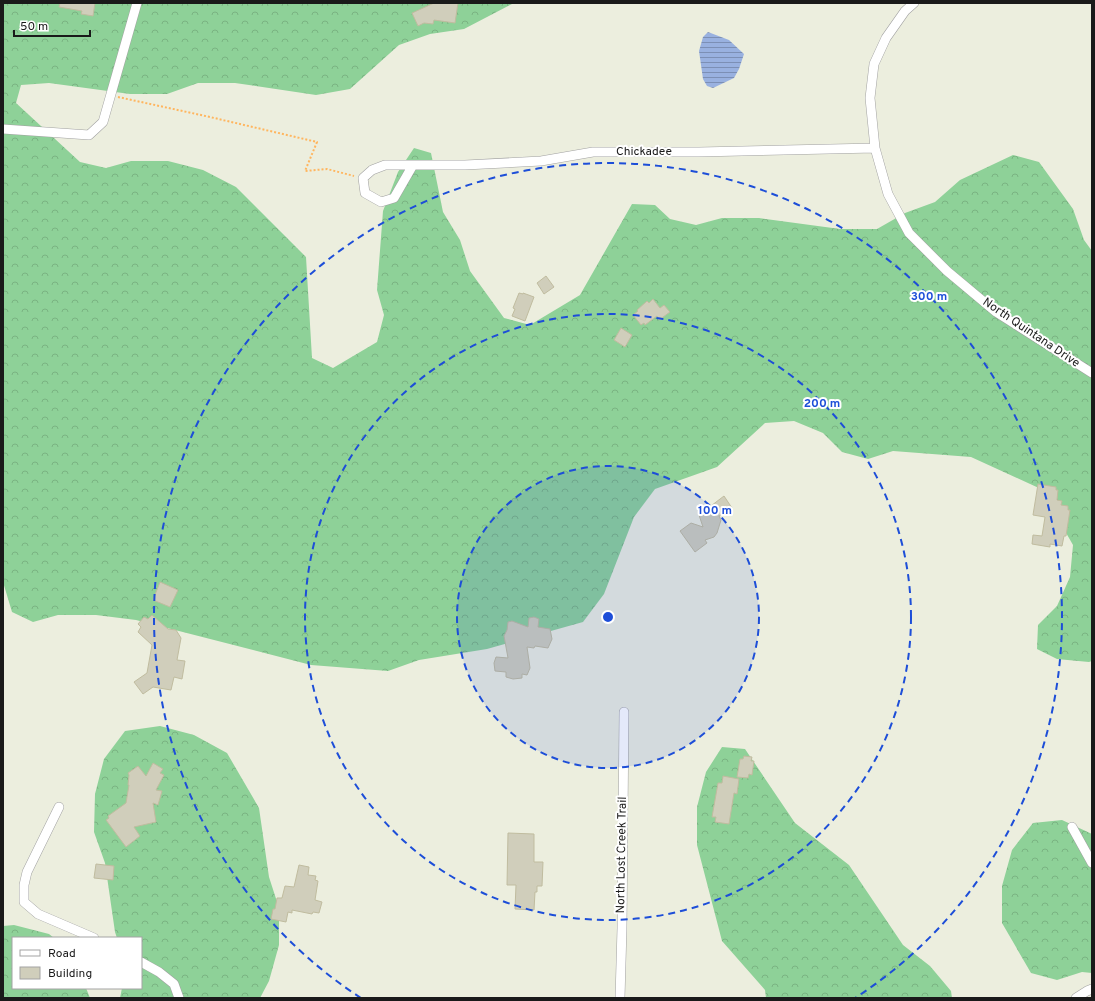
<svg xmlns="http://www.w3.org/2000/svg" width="1095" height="1001" viewBox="0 0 1095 1001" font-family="Overpass,sans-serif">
<defs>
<pattern id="forest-crowns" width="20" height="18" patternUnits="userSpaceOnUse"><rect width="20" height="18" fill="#8ed198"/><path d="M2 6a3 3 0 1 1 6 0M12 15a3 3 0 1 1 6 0" fill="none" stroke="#7ab382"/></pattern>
<pattern id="water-rules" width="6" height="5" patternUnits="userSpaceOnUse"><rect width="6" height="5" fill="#99b1e0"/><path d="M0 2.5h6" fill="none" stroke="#7c8fb5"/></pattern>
</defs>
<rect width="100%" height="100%" fill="#eceede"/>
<path fill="url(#forest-crowns)" d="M3 3H514L464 29 430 34 399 45 350 89 316 95 235 83H198L167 94H130L49 83 21 85 16 103 80 162 106 168 131 161H168L203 170 236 187 306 257 312 358 333 368 377 342 384 315 377 290 383 211 398 172 414 148 431 153 443 212 460 240 470 271 504 318 530 325 580 295 632 204 655 205 670 219 696 225 722 218H759L840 229H877L905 213 935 202 960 180 1013 155 1039 162 1073 209 1084 240 1092 251V661L1089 662 1057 659 1037 649 1038 625 1057 606 1070 577 1073 545 1041 489 971 457 893 451 868 459 842 452 823 433 794 421 765 423 717 467 655 489 634 517 604 594 583 622 487 649 419 660 388 671 311 665 136 620 96 615H58L33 622 12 612 3 582Z
M160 726 194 735 227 753 259 808 269 877 279 908V945L269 981 260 998H120L122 988H141V938H117L115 932 105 863 94 832 95 794 104 759 125 731Z
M722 747 745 749 795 823 849 865 903 945 930 966 951 991 952 998H766L765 990 722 941 697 845V807L706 772Z
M1062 820 1092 834V973L1082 972 1057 980 1031 973 1002 923V886L1012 850 1033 823Z
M14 925 49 934 54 938H13V988H86L90 998H3V926Z"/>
<path fill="url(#water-rules)" d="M708 32 729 40 744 54 739 69 734 78 713 88 707 86 703 79 699 51 703 37Z"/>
<path fill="#d0cebb" stroke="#c0bc9f" d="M60 3H95L93 16 81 14 82 11 59 7Z
M434 3H458L455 23 434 20 433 24 424 23 418 26 412 13Z
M546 276 554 287 544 294 537 283Z
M519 293 523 294V293L534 297 525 321 512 316 515 309 513 308Z
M653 299 660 308 664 305 670 312 659 320 657 316 645 325 644 323 641 325 633 315 638 311 637 310 647 301 649 303Z
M621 328 632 335 625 347 614 340Z
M1038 484 1056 487V490H1058L1057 500 1062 501 1061 505 1068 506V510H1070L1066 536H1064L1062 546 1050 544V547L1032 544 1033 535 1042 536 1045 517 1033 515Z
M724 496 732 508 719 516 721 520 717 533 714 537 705 540 707 543 695 552 680 531 691 523 703 527 699 515Z
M160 582 178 590 170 607 153 600Z
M152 615 168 629 176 630 181 638 177 660 185 661 182 679 174 677 171 690 153 687 143 694 134 682 147 673 152 645 138 632 141 627 138 624 144 617 148 619Z
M534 617 539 619 538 627 550 629 552 639 548 648 535 646 534 648 527 647 530 668 527 675 522 674V678L513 679 506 677V672L495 671 494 663 496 657 508 658 504 636 507 630 508 622 512 621 528 627 529 618Z
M744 756 752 757 751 761H754L752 775 749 774 748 778 737 777 740 759H743Z
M153 763 163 769 160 773 164 775 156 790 162 791 158 805 153 803 156 822 134 827 140 836 126 847 106 820 109 818 108 816 126 803 129 785H128L129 775 128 773 138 766 146 776Z
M723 776 739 779 737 794 734 793 729 824 715 822 716 817H712L718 783H722Z
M508 833 534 834V862H543L542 886H537V892H535L534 910 515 909 516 885H507Z
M96 864 114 866 113 880 94 878Z
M299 865 309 867 308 875 316 876 315 880 318 881 315 900 322 902 319 913 313 912 312 914 292 910V913L288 912 286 922 271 919 273 909H275L277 898H282L285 886 294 887Z"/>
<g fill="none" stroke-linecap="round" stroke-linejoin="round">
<defs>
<path id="street" d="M914 3 905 11 886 38 874 64 870 98 875 148 888 194 909 233 947 271 996 312 1092 373
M3 129 89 135 103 122 137 3
M413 165 394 198 381 202 365 193 363 178 372 170 385 165H465L541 161 593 152H699L875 148
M59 807 27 872 24 885V902L38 914 94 938
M1072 827 1092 863
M141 962 159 972 174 984 179 998
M620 998 622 928 624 712
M1076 998 1087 991 1092 989"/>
</defs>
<use href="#street" stroke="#a1a1a1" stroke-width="10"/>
<path stroke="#ffb55e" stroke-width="2" stroke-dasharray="2 2" stroke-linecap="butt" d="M118 97 210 117 317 142 305 171 327 169 354 176"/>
<use href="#street" stroke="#fff" stroke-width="9"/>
</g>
<circle cx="608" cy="617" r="151" fill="#1d4ed8" fill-opacity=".12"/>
<g fill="none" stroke="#1d4ed8" stroke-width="2" stroke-dasharray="7 5">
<circle cx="608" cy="617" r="151"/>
<circle cx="608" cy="617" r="303"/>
<path d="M361 998A454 454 0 1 1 855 998"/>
</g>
<g text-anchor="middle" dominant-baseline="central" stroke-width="4" stroke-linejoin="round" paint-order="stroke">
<g font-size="12" fill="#1a1a1a" stroke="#fff">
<text x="644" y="152">Chickadee</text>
<text transform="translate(1031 333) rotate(34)">North Quintana Drive</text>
<text transform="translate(622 855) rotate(-89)">North Lost Creek Trail</text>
</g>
</g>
<circle cx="608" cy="617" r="6" fill="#1d4ed8" stroke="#fff" stroke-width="2"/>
<g font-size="12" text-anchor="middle" font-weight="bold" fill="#1d4ed8" stroke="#fff" stroke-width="4" stroke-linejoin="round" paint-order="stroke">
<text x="929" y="300">300 m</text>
<text x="822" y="407">200 m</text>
<text x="715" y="514">100 m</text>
</g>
<rect width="1095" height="1001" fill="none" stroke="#1a1a1a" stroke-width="8"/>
<rect x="12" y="937" width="130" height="52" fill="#ffffff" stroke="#a3a3a3"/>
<rect x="20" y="950" width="20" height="6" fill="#ffffff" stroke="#a3a3a3"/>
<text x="48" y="957" font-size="12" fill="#1a1a1a">Road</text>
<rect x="20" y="967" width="20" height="12" fill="#d0cebb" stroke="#a3a3a3"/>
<text x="48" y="977" font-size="12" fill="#1a1a1a">Building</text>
<path d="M14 30v6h76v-6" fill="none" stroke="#1a1a1a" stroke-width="2"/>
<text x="20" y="30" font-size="12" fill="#1a1a1a" stroke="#ffffff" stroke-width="3" paint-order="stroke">50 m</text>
</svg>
